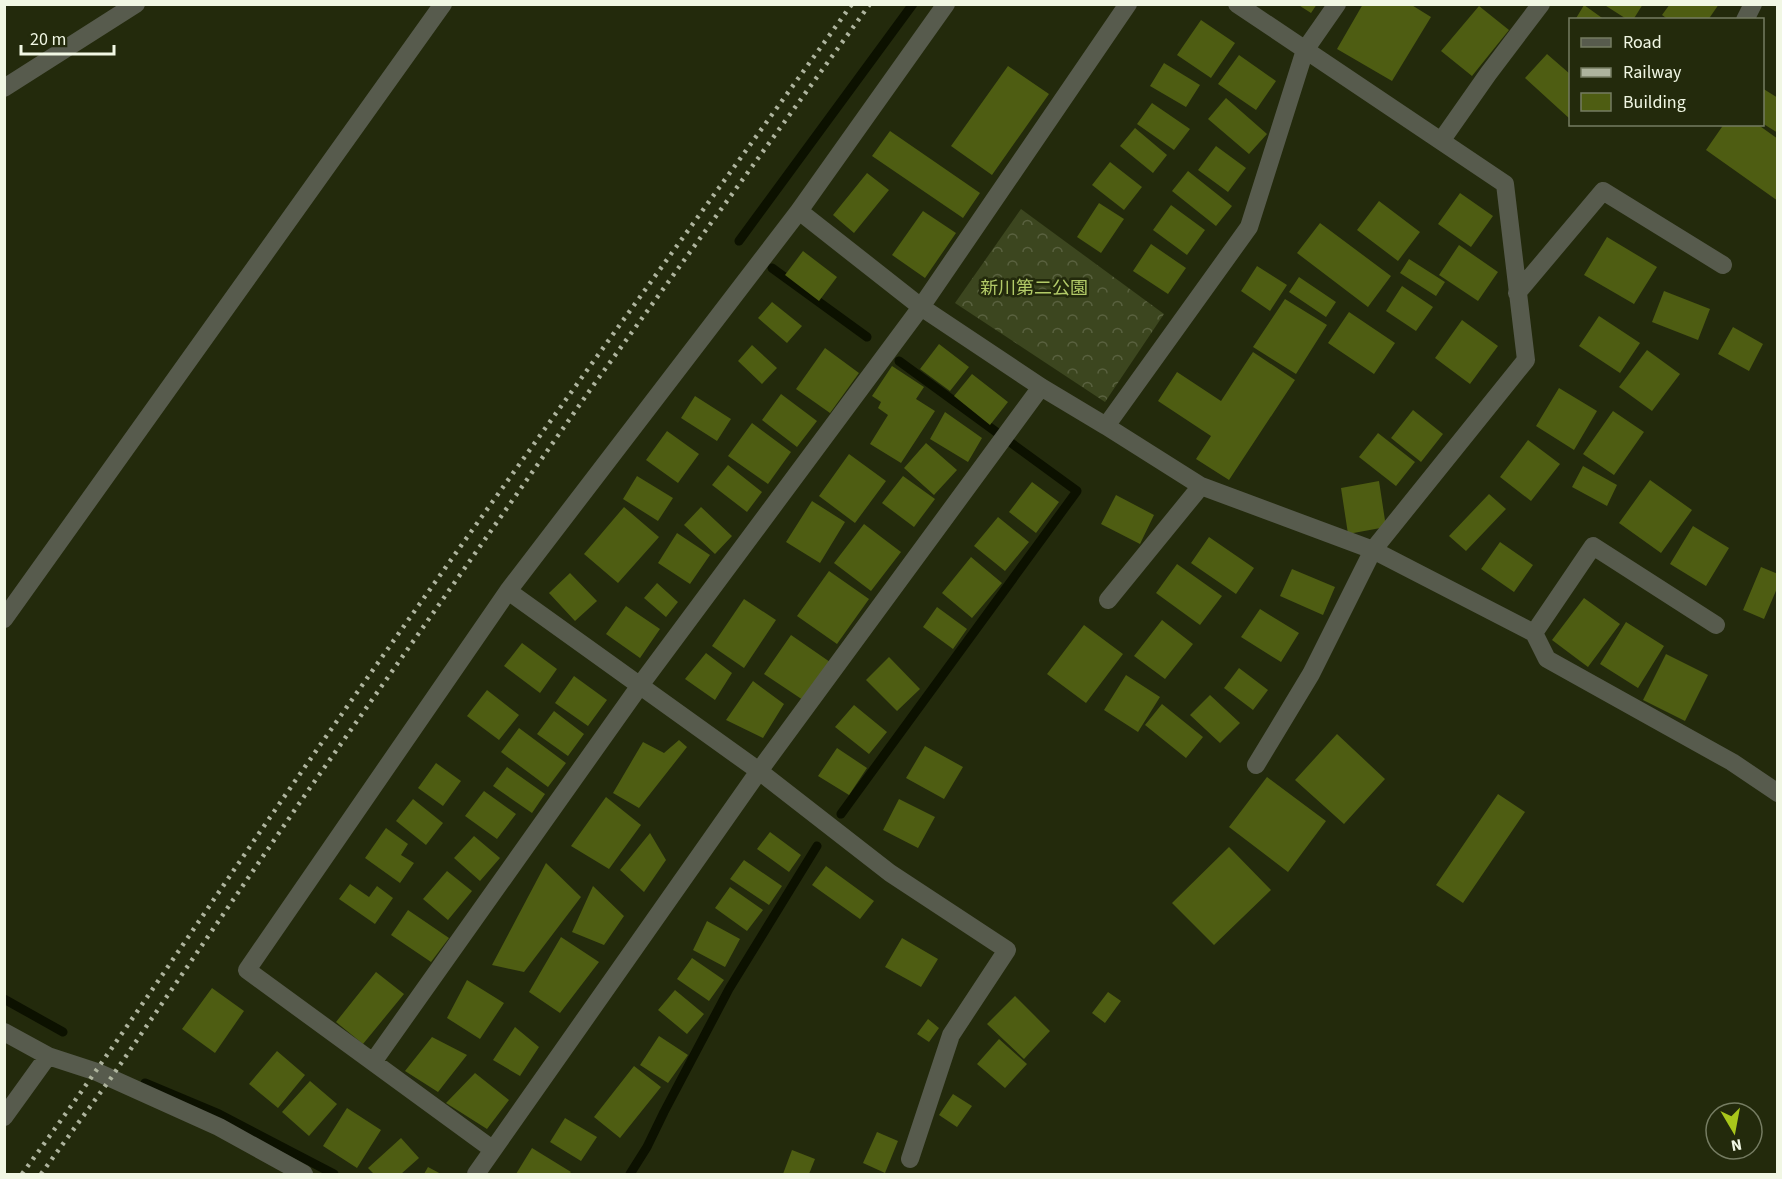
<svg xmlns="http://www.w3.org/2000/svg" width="1782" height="1179" viewBox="0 0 1782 1179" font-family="'Source Sans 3','Noto Sans JP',sans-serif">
<defs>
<pattern id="forest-crowns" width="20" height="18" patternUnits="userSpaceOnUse" patternTransform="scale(1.5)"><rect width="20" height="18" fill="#3c461f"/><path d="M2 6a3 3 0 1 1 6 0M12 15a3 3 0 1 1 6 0" fill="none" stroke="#59613f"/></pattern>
</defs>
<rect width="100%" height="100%" fill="#232a0c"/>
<path fill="url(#forest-crowns)" d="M1021 209 1164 314 1105 402 955 303Z"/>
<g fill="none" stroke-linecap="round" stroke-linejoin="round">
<path stroke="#0c1100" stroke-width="9" d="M739 241 913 4
M772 268 867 337
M841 814 1077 491 899 361
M4 999 63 1032
M145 1083 219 1114 334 1174
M630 1174 647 1147 664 1112 729 989 817 846"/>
</g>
<path fill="#4e5d12" d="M1297 4H1317L1311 13Z
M1363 4H1410L1431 17 1392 81 1337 49Z
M1603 4H1643L1633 20H1628Z
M1670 4H1719L1708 20H1669L1662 15Z
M1584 5 1605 20H1575Z
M1479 6 1509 30 1472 76 1441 51Z
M1201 20 1235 43 1211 78 1177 55Z
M1547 54 1570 74V119L1525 78Z
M1239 55 1276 81 1256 110 1218 84Z
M1164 63 1200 85 1186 107 1150 86Z
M1008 66 1049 94 992 175 951 146Z
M1762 88 1778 98V133L1762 123Z
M1226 98 1267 134 1249 154 1208 119Z
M1152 103 1190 129 1174 150 1137 124Z
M1724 124H1757L1778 139V201L1706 150Z
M1135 128 1167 155 1153 173 1120 146Z
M890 131 980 193 963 218 872 156Z
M1216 146 1246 168 1228 192 1198 170Z
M1110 162 1142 187 1124 210 1092 185Z
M1188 171 1232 206 1216 226 1172 191Z
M867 173 889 190 854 233 833 215Z
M1460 193 1493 216 1471 247 1438 224Z
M1379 201 1420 232 1398 261 1357 230Z
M1099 203 1124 219 1101 253 1077 237Z
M1171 205 1205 230 1187 255 1153 230Z
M923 211 956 233 925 278 892 255Z
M1320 223 1391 276 1368 307 1297 253Z
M1607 237 1657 267 1634 304 1584 275Z
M1151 244 1186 268 1168 294 1133 271Z
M1459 245 1498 272 1478 301 1439 275Z
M803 251 837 277 819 301 785 275Z
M1409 259 1445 282 1436 296 1400 273Z
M1257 266 1287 285 1270 311 1241 291Z
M1299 277 1336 302 1326 317 1289 292Z
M1402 286 1433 307 1416 331 1386 311Z
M1664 291 1710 309 1698 340 1652 322Z
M1285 299 1327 325 1296 374 1253 347Z
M772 302 802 326 787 343 758 318Z
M1349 312 1395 343 1374 374 1328 343Z
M1599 316 1640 343 1620 373 1579 346Z
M1462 320 1498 346 1470 384 1435 358Z
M1733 327 1763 344 1749 371 1718 354Z
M939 344 969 367 950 391 920 369Z
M752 345 777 368 762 384 738 361Z
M825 348 859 373 830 413 796 389Z
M1647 350 1680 374 1652 411 1619 387Z
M1253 352 1295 380 1229 480 1196 459 1211 436 1158 401 1177 372 1221 401Z
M892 366 924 387 916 399 935 411 901 463 870 444 888 415 878 408 881 402 872 396Z
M972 374 1008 402 990 425 954 396Z
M1559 388 1597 411 1574 450 1536 426Z
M781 394 817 421 797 447 762 420Z
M695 396 731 419 717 441 681 418Z
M1413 410 1443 434 1421 462 1391 438Z
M1613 411 1644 432 1614 475 1583 454Z
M945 412 982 438 968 462 930 439Z
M752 423 791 452 768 484 728 456Z
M667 431 699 454 678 483 646 460Z
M1378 433 1415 462 1396 486 1359 457Z
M1528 440 1560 464 1531 501 1500 477Z
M926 443 957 470 934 495 904 468Z
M849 454 886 481 855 523 819 496Z
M728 465 762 492 747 512 712 485Z
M1583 466 1617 485 1607 506 1572 487Z
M637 476 673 498 658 521 623 499Z
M903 476 935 499 914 527 882 503Z
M1650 480 1692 510 1661 553 1619 523Z
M1379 481 1386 527 1348 534 1341 488Z
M1032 482 1059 502 1036 533 1009 512Z
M1489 494 1506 509 1466 551 1449 536Z
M1116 495 1154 515 1140 544 1101 524Z
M812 501 845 522 820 563 786 542Z
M624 507 659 537 618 583 584 554Z
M701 507 732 536 715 554 684 525Z
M998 517 1029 542 1005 571 974 546Z
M864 524 901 552 871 591 834 563Z
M1693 526 1729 548 1706 586 1670 564Z
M677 533 710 555 690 584 658 563Z
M1209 537 1254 568 1236 594 1191 563Z
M1500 542 1533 565 1514 592 1481 569Z
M971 557 1002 583 972 618 942 593Z
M1177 564 1222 596 1200 625 1156 593Z
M1761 567 1778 574V586L1764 619 1743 610Z
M1292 569 1335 587 1323 615 1280 596Z
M829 571 869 599 837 644 797 616Z
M570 573 597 601 575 621 549 593Z
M657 583 678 602 666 617 644 598Z
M1584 598 1620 624 1588 667 1552 640Z
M744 599 776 620 744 668 712 646Z
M626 606 660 629 640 658 606 634Z
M937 607 967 629 953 649 923 627Z
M1260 609 1299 633 1281 662 1241 637Z
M1162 620 1193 644 1165 679 1134 656Z
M1626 622 1664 646 1638 688 1600 664Z
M1084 625 1123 654 1086 703 1047 674Z
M791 635 830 662 803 700 764 674Z
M522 643 557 669 540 693 504 666Z
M706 653 732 673 715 700 685 679Z
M1666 654 1708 675 1685 721 1643 700Z
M889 657 920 689 897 711 866 680Z
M1239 668 1268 690 1253 710 1224 688Z
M1126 675 1160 697 1138 732 1104 710Z
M574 676 607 700 588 726 555 703Z
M753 681 784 704 763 738 726 720Z
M487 690 519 715 499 740 467 716Z
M1210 695 1240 723 1220 743 1190 715Z
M1162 704 1203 737 1186 758 1145 725Z
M854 705 887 732 869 754 835 727Z
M554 711 584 734 568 756 537 734Z
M519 728 566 763 548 787 501 752Z
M1337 734 1385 779 1344 824 1295 780Z
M679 740 687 747 639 808 613 793 643 742 664 753Z
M925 746 963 767 944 799 906 778Z
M837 748 867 768 849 795 818 776Z
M436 763 461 781 443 806 418 788Z
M507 767 545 794 532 813 493 786Z
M1267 777 1326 821 1288 872 1229 827Z
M484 791 516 814 497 839 465 816Z
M1498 794 1525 812 1463 903 1436 885Z
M606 797 641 825 609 869 571 846Z
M413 799 443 823 426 845 396 821Z
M899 799 935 817 918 848 883 830Z
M386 828 408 844 401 855 414 863 400 883 365 858Z
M770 832 801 855 789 872 757 849Z
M650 833 666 860 644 892 620 870Z
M474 836 500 858 480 881 454 858Z
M1229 847 1271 890 1214 945 1172 903Z
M744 860 782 886 769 905 730 879Z
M546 863 581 897 524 972 492 965Z
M826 866 874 901 860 919 812 885Z
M447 871 472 891 448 920 423 899Z
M350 884 369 897 377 886 393 898 375 924 339 899Z
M593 886 624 916 604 945 572 932Z
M730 887 763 910 747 931 715 908Z
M408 910 449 938 431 962 391 935Z
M707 921 740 939 725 967 693 950Z
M561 937 599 962 560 1013 529 992Z
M902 938 938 959 921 987 885 967Z
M692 958 724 980 709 1001 677 979Z
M376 972 404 994 363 1044 336 1022Z
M467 980 504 1003 480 1039 447 1018Z
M212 988 244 1011 215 1053 182 1029Z
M675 990 704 1014 687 1034 658 1010Z
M1108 992 1121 1001 1105 1023 1092 1013Z
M1015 996 1050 1031 1024 1059 987 1024Z
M928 1019 939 1028 929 1042 917 1034Z
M515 1027 539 1047 520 1076 493 1060Z
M659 1036 688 1055 668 1083 640 1065Z
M432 1037 467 1055 438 1092 405 1071Z
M999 1039 1027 1064 1005 1088 977 1064Z
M277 1051 305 1075 278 1108 249 1084Z
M634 1066 661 1087 620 1138 594 1117Z
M475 1073 509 1100 487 1129 446 1103Z
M310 1081 337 1104 309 1136 282 1112Z
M953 1094 972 1106 957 1127 939 1115Z
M347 1108 381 1130 357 1168 323 1146Z
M565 1118 597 1137 581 1161 550 1142Z
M877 1132 898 1141 885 1173 863 1163Z
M401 1138 419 1158 401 1174H374L368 1168Z
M532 1148 571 1172 569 1174H516Z
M792 1150 815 1159 809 1174H783Z
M428 1167 441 1174H424Z"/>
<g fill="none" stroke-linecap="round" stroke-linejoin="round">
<path stroke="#575b4d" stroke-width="18" d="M1237 4 1505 184 1526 360 1373 550 1311 674 1256 765
M1745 20 1753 4
M4 88 136 4
M1441 141 1488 74 1541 4
M799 211 921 307 1041 387 1106 426 1201 486 1373 550 1534 633 1547 659 1732 762 1778 793
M1517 293 1603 191 1723 265
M1106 426 1249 227 1305 50 1337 4
M508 591 759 771 890 873 1007 950 951 1035 910 1159
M1108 600 1201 486
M4 619 443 4
M1534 633 1593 546 1716 625
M4 1032 48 1056 97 1072 219 1127 304 1174
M373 1062 641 684 921 307 1128 4
M4 1117 48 1056
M492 1149 247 970 508 591 799 211 946 4
M476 1174 759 771 1041 387"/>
<path stroke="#aeb49e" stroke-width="4.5" stroke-dasharray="3 6" stroke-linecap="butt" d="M22 1174C116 1046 203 914 293 784 476 521 665 263 852 4
M41 1174 111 1078 305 795 595 383 870 4"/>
</g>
<g text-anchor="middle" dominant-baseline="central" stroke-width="5" stroke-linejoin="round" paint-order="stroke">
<g font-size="18" fill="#b3cb68" stroke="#232a0c">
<text x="1034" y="288">新川第二公園</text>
</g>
</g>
<rect width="1782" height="1179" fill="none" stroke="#f1f7e4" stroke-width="12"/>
<rect x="1569" y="18" width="195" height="108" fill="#232a0c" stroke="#757c62" stroke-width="1.5"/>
<rect x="1581" y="38" width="30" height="9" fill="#575b4d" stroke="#757c62" stroke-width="1.5"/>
<text x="1623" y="48" font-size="18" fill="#f1f7e4">Road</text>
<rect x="1581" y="68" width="30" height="9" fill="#aeb49e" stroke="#757c62" stroke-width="1.5"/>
<text x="1623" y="78" font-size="18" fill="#f1f7e4">Railway</text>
<rect x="1581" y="93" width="30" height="18" fill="#4e5d12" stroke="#757c62" stroke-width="1.5"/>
<text x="1623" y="108" font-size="18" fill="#f1f7e4">Building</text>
<g transform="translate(1734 1131) rotate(170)"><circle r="28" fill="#232a0c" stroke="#757c62" stroke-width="1.5"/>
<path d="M0-4.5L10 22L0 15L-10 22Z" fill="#a9c71b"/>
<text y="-9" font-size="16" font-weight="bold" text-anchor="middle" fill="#f1f7e4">N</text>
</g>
<path d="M21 45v9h93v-9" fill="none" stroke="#f1f7e4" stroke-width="3"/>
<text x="30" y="45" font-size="18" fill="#f1f7e4" stroke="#232a0c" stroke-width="4.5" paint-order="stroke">20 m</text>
</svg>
